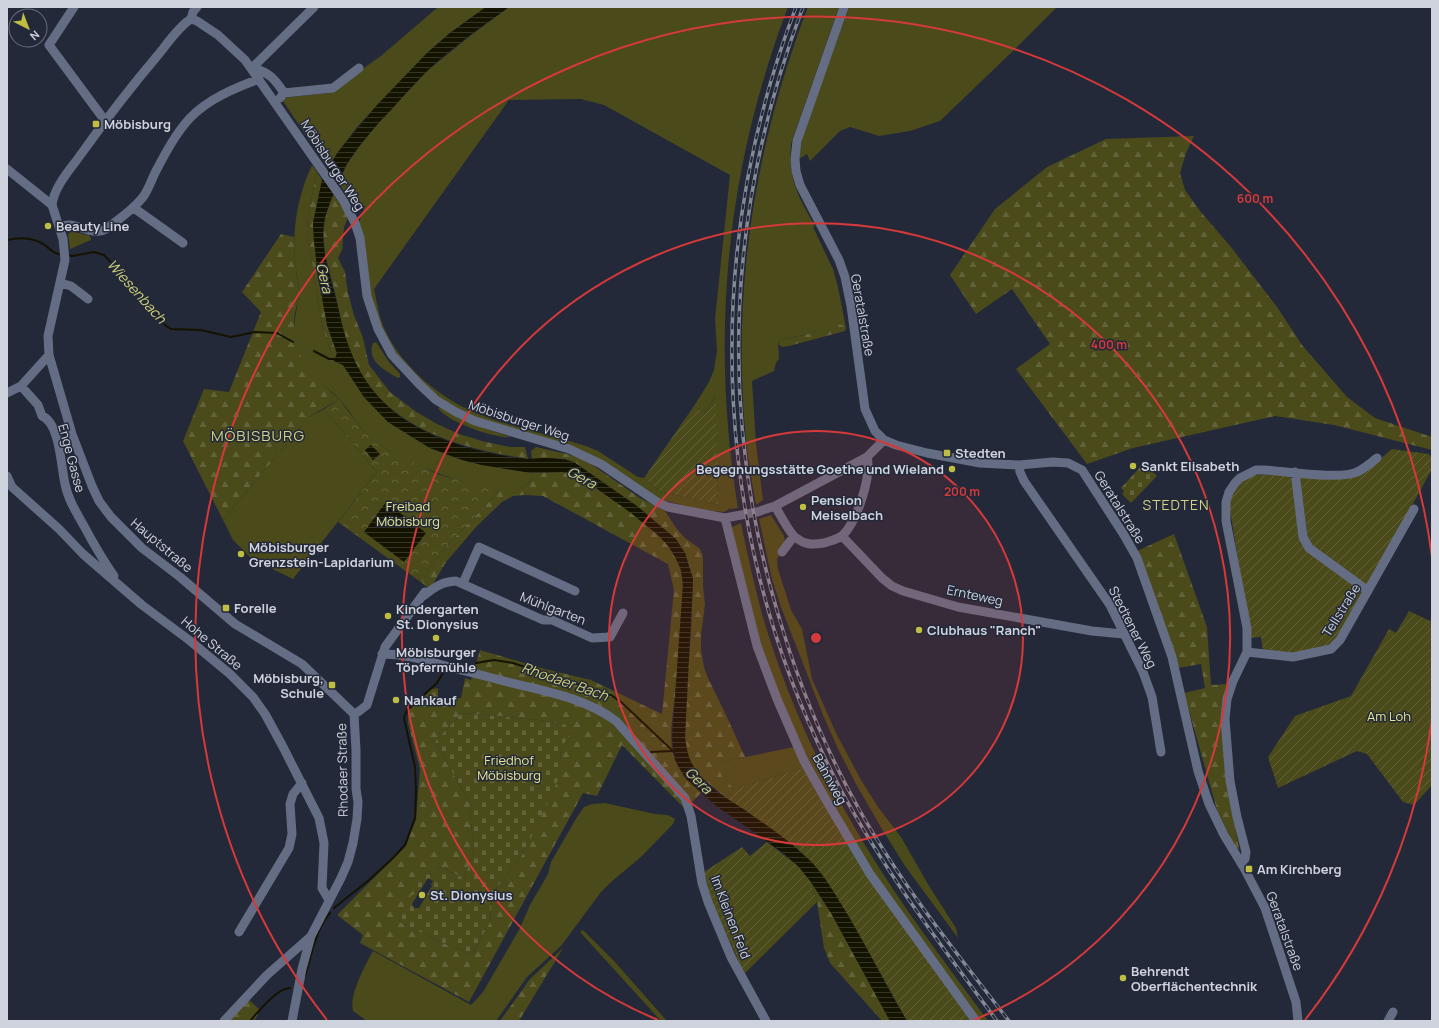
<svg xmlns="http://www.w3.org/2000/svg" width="1439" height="1028" viewBox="0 0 1439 1028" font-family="Manrope,sans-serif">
<defs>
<pattern id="forest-firs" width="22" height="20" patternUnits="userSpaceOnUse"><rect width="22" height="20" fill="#4a4a1a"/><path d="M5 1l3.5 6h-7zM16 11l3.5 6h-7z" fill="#63633b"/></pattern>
<pattern id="cemetery-stones" width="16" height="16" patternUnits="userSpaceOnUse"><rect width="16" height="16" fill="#4a4a1a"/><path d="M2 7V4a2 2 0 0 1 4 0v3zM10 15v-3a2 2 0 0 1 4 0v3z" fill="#63633b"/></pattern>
<pattern id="park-crowns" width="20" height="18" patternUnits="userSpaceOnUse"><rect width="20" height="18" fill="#4a4a1a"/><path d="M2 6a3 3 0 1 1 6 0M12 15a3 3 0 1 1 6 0" fill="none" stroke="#63633b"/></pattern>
<pattern id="garden-furrows" width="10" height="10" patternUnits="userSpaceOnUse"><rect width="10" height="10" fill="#4a4a1a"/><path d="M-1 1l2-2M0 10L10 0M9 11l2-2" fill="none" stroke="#63633b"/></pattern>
<pattern id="water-rules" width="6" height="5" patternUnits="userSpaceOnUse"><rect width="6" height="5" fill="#141300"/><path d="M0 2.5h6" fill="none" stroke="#353425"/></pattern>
</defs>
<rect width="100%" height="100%" fill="#232939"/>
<path fill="#4a4a1a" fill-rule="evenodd" d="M438 7H486L450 33 427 53 357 127 338 152 328 168 281 98 329 93 382 55Z
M509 7H788C726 170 710 336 738 508L729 509 724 512 701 510 658 499 619 472 476 418 438 397 404 365 387 340 373 306 359 222 365 206 352 205 339 183 346 166 358 148 379 122 427 71 470 36ZM581 99 604 105 730 175 715 319 717 351 714 370 709 382 694 406 705 413 715 396 718 505 659 491 644 478 638 477 598 451 586 446C551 435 515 428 481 415 443 401 402 367 385 330 379 317 377 303 374 289L509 100Z
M808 7H839L791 144C788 179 798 196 815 226L813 227 833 269 838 287 846 328 843 325 778 341 779 359 776 363 774 371 752 381 756 444 763 500 756 505C752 483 748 461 746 439 731 292 755 144 808 7Z
M849 7H1057L1014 50 940 121 910 131 879 136 850 127 840 131 810 161 807 154 799 159 803 134Z
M312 165 317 172 308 215 307 230 320 314 324 332 334 361 343 365 364 397 388 422 430 448 462 460 482 465 532 473 534 475 533 477C529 482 524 488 517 490 512 491 504 492 499 491 491 490 483 487 476 485 442 476 399 461 371 438 358 427 351 411 339 399 332 391 323 386 316 379 308 370 301 359 297 348 290 330 297 313 299 294 299 284 296 272 295 261 292 228 298 195 312 165Z
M72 231 90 236 91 240 70 249 68 234Z
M376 342 389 362 400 374V377L398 378C385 370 366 361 373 343Z
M440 407 481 427 511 437C495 439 447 422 438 408Z
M324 409 377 472 293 579 252 559 233 540 223 520 309 417Z
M771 515 784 536 785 542 777 560 778 569 791 610 802 629 812 679 836 733 861 780 878 807 901 837 929 886 956 928 958 938 905 866 882 829 856 784 838 749 823 715 781 607 772 579 759 519Z
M741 523C747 553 754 584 762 614 785 693 819 769 862 840 899 903 945 962 988 1021H978L893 904 809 766 734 789 722 776 716 763 799 746 758 645 728 529Z
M605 803 655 814 668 815 675 819 673 824 641 857 611 882 601 892 561 946 527 977 496 1021H367L353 1011C349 994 365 966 373 951L471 1005 483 992 520 928 530 905 548 874 551 862 577 817 584 807 592 804Z
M583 930 615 962 667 1021H661L580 932Z"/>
<path fill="url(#forest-firs)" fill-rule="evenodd" d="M1194 136 1186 153 1180 173 1185 190 1200 211 1231 247 1277 307 1302 345 1347 397 1375 418 1432 437V450L1334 425 1275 416 1133 448 1087 464 1016 369 1050 344 1012 289 976 314 950 275 995 209 1047 167 1106 139Z
M317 172 322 180 313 223 314 241 327 325 337 354 334 361 324 332 320 314 307 230 308 215Z
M333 194 347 214V220L344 227 342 250 338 258 345 272 348 293 354 315 363 338 369 365 390 392 415 411 437 424 459 434 482 441 510 447H525L528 459C461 448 392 431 356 366 345 346 341 319 336 297 330 271 320 247 325 220 326 211 331 203 333 194Z
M281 234 294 237C295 245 294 253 295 261 296 272 298 282 299 292 299 301 295 310 294 319 293 359 311 374 339 399L309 417 223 520 183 441 204 389 229 392 261 312 242 292Z
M837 324 843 325 846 328 845 331 789 346 783 347 779 345 778 341 811 333Z
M536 447 567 454 579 458 594 466 640 498 665 511 676 528 685 538 700 549 703 556V587L705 604 701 636V650L704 667 708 678 726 715 745 757 717 763 722 776 734 789 726 798 700 776 693 766 687 754 685 738 686 691 691 632 693 579 685 553 566 459 544 458 532 459 531 451Z
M562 472 575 475 586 481C617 503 657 524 676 558 685 575 683 595 682 614 680 639 678 663 676 687 674 709 667 740 675 760 681 774 691 783 701 793L685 809 622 745 597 796 583 793 469 1002 360 943 363 935 337 915 406 846 416 819 420 769 408 723V711L432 689 438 688V699L461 698 465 678 471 680 480 650 545 669 591 680 662 714 674 590 668 564 543 496 524 495 513 496 502 502 477 526 446 562 430 589 422 583 431 566 441 552 499 491C516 490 523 491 533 477L532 473ZM462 713 540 720 572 726 561 751 560 758 525 851 492 894 490 922 472 954 438 941 398 921 426 874 437 872 439 867 464 878 474 853 469 801 435 742Z
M1174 534 1207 627 1211 685 1228 684 1226 780 1239 848 1238 853 1217 810 1184 693 1205 688 1201 664 1178 668 1137 551Z
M811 882 831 913 890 1021H882L830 963 824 948 817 902Z
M563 948 519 1021H500L530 979Z
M248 999 260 1010 254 1021H229Z"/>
<path fill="url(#cemetery-stones)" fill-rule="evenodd" d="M1144 463 1157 476 1131 503 1122 494 1124 491 1121 488Z
M462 713 540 720 573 726 561 751 560 758 565 765 525 851 492 894 490 922 472 954 438 941 398 921 418 882 426 874 437 872 439 867 464 878 474 853 469 801 435 742ZM428 878 433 881 431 885 432 886 419 908H414L412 904Z"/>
<path fill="url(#park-crowns)" d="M339 399 362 429 371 438 388 450 437 474 499 491 441 552 431 566 422 583 338 522 377 472 324 409Z"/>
<path fill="url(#garden-furrows)" d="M716 395 718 505 659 491 644 478 694 406 705 413Z
M1392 449 1429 454 1432 458V469L1368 586 1326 557 1308 541 1300 478 1302 476 1326 478 1375 464Z
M1287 474 1293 480 1301 541 1364 593 1339 636 1330 646 1297 654 1263 651 1261 637 1250 638V632L1230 510V500L1233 492 1239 483 1252 475Z
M1409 611 1430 621 1432 619V785L1414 805 1403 802 1367 754 1357 751 1278 788 1268 757 1295 716 1351 696 1389 629 1396 633Z
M809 766 871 873 978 1021H907L849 917 829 885 817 869 787 841 726 798 734 789Z
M767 842 798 866 811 882 817 902 744 974 712 901 704 872 742 847 750 856Z"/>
<path fill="url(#water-rules)" d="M486 7H509C481 27 452 47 427 71 415 83 403 96 392 109 375 126 359 145 346 165 343 171 341 178 338 184 331 199 323 217 323 233 323 260 333 285 339 311 349 361 371 402 417 427 449 445 490 455 526 459 532 459 538 458 544 458 554 458 564 459 574 462L637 506 676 539 685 553 693 579 685 738C687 749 688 758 694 767 705 785 724 797 742 808 763 823 786 838 805 856 820 869 831 887 841 904 865 942 884 983 907 1021H890L831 913 811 882 798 866 782 852 715 805 685 778 675 760 672 738 683 584 681 569 675 557 669 547 659 536 631 513 586 481 575 475 562 472 532 473 482 465 462 460 430 448 388 422 364 397 343 365 334 361 337 353 327 325 318 277 314 241 313 223 322 180 328 168 338 152 376 106 427 53 450 33Z
M371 445 380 454 373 460 365 450Z
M386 502 426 533 404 562 364 532Z"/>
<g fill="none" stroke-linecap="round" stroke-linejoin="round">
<path stroke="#141300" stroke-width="2" d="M7 240C21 237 34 237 46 246 52 251 55 254 63 255
M67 255 72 256 94 252 104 255 142 295 165 325 171 329 201 330 231 337 255 332 277 333 293 342
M314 351 329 359H337
M476 663 494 660 513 663 611 695 621 702 674 752
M651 752 672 751
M334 908 369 880 393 858 405 845 415 818 416 791 415 767 404 718 407 710 437 683 444 671
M305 976C311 957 316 928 330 913
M250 1021C258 1012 277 988 290 988"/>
<path stroke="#646d83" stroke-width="9" d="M74 7 49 45 103 118 106 119
M844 7 797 141 795 159 796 171 800 185 839 260 845 277 851 306 865 409 875 431 884 440 896 445 927 453 980 463 1019 465 1053 462 1068 463 1082 470 1124 535 1137 558 1172 657 1198 771 1209 804 1224 835 1244 868 1265 908 1296 1002 1298 1021
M191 19 197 21 218 35 245 60 343 200 355 223 360 238 367 296 378 329 392 355 419 384 436 400 456 412 475 421 569 449 601 464 657 502 668 507 725 518 757 512 775 506 867 457 884 440
M252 68 314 7
M252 68C269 72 275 79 284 93L280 98
M284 93 333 88 359 68
M7 169 52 205 63 239 65 260 48 336 49 355 72 434 92 486 99 501 111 517 142 548 180 577 235 624 302 664 354 714
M52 205C54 187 69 171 79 157 104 122 130 88 158 55 167 44 179 26 191 19L193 12 197 7
M134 208 183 243
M59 227C62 226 66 225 69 225 82 226 94 236 106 229 119 219 133 210 143 197 149 189 152 178 157 169 166 152 176 133 190 118 208 99 235 88 259 79
M60 283 71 286 88 299
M21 386 38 405 42 416C60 423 61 467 65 484 68 499 76 512 84 526 93 543 103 560 114 576
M7 393 21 386 49 355
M1019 465 1020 472 1024 481 1110 605 1143 672 1152 697 1161 752
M1295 472 1303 537 1309 548 1368 591
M7 476 12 487 59 529 83 554 142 605 189 640 230 674 253 697 265 714 282 745 319 818 324 843 322 888 329 900
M775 506C780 514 788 531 795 537 805 545 812 545 824 543 830 541 839 539 843 535 857 521 872 476 867 457
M725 518 757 646 777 699 804 761 826 800 870 874 976 1021
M842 536 882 578 892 586 903 591 958 607 1092 631 1123 634
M782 552 794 536
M463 583 479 547 575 591
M423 596C435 587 441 582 456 581L543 620H552L592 638 610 637 623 613
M1247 652 1293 657 1331 649 1340 640 1414 509
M382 654C404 654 422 659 442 665 460 670 478 674 496 679 536 690 581 695 616 721L685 798 691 816 702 883 708 902 731 957 766 1021
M354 714 358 712 367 705 385 647 425 592
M1241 862 1245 859 1246 852 1237 817 1230 781 1225 719 1227 699 1233 681 1247 652V628L1226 521V502L1229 492 1235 483 1240 478 1256 470H1264C1285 471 1340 480 1357 472 1364 469 1371 463 1377 458
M239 932 289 848 292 834 290 804 293 794 302 783
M224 1021 267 975 310 937
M292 1021 302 969 311 936 341 878 348 862 353 843 357 819 358 802 356 789V750L354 714
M1388 1021 1393 1012"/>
<defs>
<path id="rail" d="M796 7C698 264 712 546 841 790 885 872 942 947 997 1021
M803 7C728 205 717 410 778 614 798 683 825 749 860 811 902 885 956 953 1009 1021"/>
</defs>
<use href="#rail" stroke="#848996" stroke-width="3.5"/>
<use href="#rail" stroke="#232939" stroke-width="2" stroke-dasharray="6" stroke-linecap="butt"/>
</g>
<circle cx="816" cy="638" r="207" fill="#d5393a" fill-opacity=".12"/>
<g fill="none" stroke="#d5393a" stroke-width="2">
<circle cx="816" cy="638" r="207"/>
<path d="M658 1020A414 414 0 1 1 974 1020"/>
<path d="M1432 719A621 621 0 0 1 1305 1020M327 1020A621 621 0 1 1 1432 557"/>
</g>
<g fill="#bfbe42" stroke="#232939" stroke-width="1.5">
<rect x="92" y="120" width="8" height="8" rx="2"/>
<circle cx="48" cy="226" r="4"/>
<rect x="943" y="449" width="8" height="8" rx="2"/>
<circle cx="1133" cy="466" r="4"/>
<circle cx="952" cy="469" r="4"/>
<circle cx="803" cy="507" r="4"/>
<circle cx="241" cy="554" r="4"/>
<rect x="222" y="604" width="8" height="8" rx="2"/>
<circle cx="388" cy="616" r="4"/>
<circle cx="919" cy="630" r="4"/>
<circle cx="436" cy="638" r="4"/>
<rect x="328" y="681" width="8" height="8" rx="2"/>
<circle cx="396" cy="700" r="4"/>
<rect x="1245" y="865" width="8" height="8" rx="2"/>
<circle cx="422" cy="895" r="4"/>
<circle cx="1123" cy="978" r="4"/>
</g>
<g text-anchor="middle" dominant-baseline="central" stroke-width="3" stroke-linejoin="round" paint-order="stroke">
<g font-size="13" font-weight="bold" fill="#cfd3de" stroke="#232939" text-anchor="start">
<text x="104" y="124">Möbisburg</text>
<text x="56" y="226">Beauty Line</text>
<text x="955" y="453">Stedten</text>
<text x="1141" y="466">Sankt Elisabeth</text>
<text x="944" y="469" text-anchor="end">Begegnungsstätte Goethe und Wieland</text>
<text x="811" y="500">Pension<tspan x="811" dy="15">Meiselbach</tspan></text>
<text x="249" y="547">Möbisburger<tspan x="249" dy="15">Grenzstein-Lapidarium</tspan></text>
<text x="234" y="608">Forelle</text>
<text x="396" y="609">Kindergarten<tspan x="396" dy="15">St. Dionysius</tspan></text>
<text x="927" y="630">Clubhaus "Ranch"</text>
<text x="436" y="652" text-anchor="middle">Möbisburger<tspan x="436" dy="15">Töpfermühle</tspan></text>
<text x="324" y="678" text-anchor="end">Möbisburg,<tspan x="324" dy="15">Schule</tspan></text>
<text x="404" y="700">Nahkauf</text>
<text x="1257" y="869">Am Kirchberg</text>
<text x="430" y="895">St. Dionysius</text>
<text x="1131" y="971">Behrendt<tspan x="1131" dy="15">Oberflächentechnik</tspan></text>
</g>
<g font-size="13" fill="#cfd3de" stroke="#232939">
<text transform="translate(333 165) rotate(57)">Möbisburger Weg</text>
<text transform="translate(863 315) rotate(80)">Geratalstraße</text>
<text transform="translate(519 420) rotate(18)">Möbisburger Weg</text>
<text transform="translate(72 458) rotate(75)">Enge Gasse</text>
<text transform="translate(1120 507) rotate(58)">Geratalstraße</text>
<text transform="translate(162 545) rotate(40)">Hauptstraße</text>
<text transform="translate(975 595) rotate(12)">Ernteweg</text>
<text transform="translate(553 608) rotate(21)">Mühlgarten</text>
<text transform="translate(1341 610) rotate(-58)">Tellstraße</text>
<text transform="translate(1133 627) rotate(63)">Stedtener Weg</text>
<text transform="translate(212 643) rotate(40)">Hohe Straße</text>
<text transform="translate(342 770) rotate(-91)">Rhodaer Straße</text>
<text transform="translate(830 779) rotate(61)">Bahnweg</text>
<text transform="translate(731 917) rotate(69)">Im Kleinen Feld</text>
<text transform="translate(1285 931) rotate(70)">Geratalstraße</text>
</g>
<g font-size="13" fill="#e7e891" stroke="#232939">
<text x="408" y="506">Freibad<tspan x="408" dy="15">Möbisburg</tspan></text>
<text x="1389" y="716">Am Loh</text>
<text x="509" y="760">Friedhof<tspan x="509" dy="15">Möbisburg</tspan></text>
</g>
<g font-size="14" font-style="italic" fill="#cfd07a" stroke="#232939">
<text transform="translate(325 278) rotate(77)">Gera</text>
<text transform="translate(137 291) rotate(48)">Wiesenbach</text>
<text transform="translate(582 477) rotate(29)">Gera</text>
<text transform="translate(565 681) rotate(19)">Rhodaer Bach</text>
<text transform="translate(699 780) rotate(45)">Gera</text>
</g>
<g font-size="14" letter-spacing="1" fill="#d1d284" stroke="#232939">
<text x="1176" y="504">STEDTEN</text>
</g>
<g font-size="15" letter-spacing="1" fill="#d1d284" stroke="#232939">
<text x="258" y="435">MÖBISBURG</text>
</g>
</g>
<circle cx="816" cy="638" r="6" fill="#d5393a" stroke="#232939" stroke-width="2"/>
<g font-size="12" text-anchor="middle" font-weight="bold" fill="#d5393a" stroke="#232939" stroke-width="3" stroke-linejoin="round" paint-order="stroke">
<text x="1255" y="203">600 m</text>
<text x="1109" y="349">400 m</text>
<text x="962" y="496">200 m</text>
</g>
<rect width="1439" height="1028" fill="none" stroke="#cfd3de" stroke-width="16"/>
<g transform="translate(28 28) rotate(138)"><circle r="19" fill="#232939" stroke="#686d7b"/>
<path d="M0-3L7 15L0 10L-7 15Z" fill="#bfbe42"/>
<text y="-6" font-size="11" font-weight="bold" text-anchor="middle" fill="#cfd3de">N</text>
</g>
</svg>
